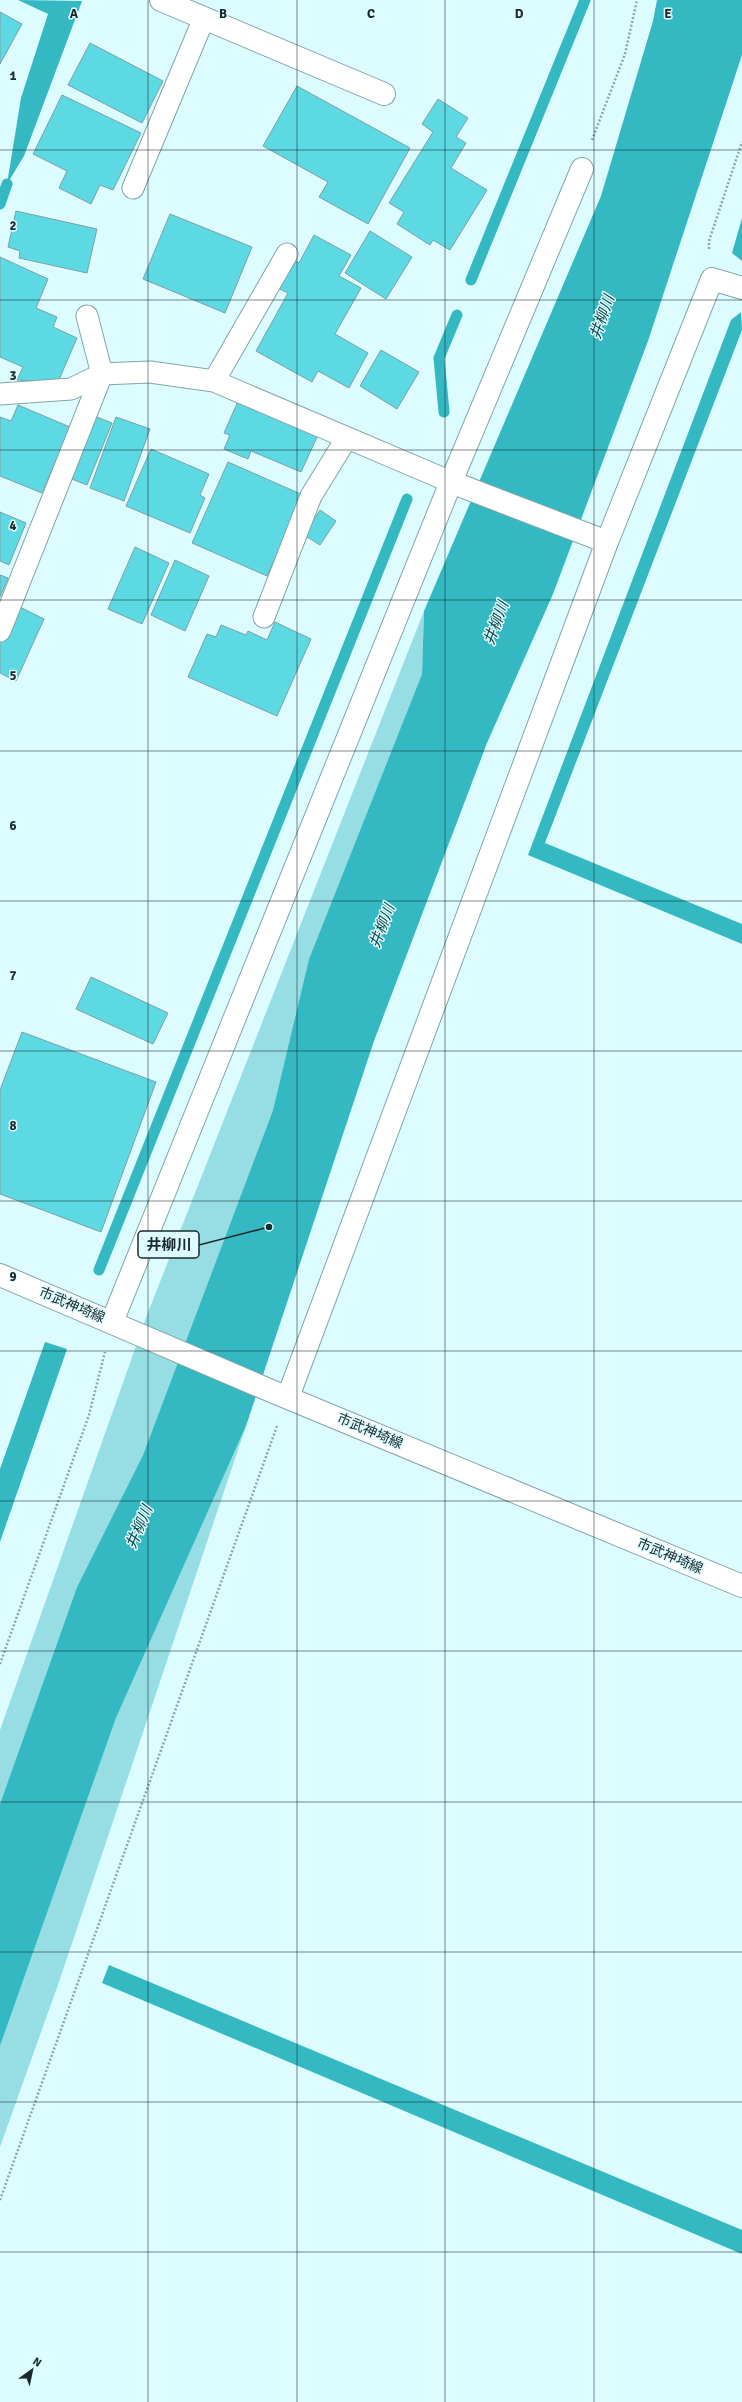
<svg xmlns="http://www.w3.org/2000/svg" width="742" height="2402" viewBox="0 0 742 2402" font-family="Signika,'Noto Sans JP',sans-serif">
<rect width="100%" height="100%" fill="#dcfcff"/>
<path fill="#96dee4" d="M424 611 422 674 309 959 273 1110 143 1455 77 1587 0 1804V1730L147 1315Z
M246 1426 60 1979 0 2147V2046L116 1718Z"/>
<path fill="#34b8c2" d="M18 0 82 1 24 156 7 184 21 98 48 14Z
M657 0H742V55L648 341 553 594 487 743 374 1041 246 1426 116 1718 0 2046V1804L77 1587 143 1455 273 1110 309 959 422 674 424 611 601 196 653 21Z
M742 218V261L732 253Z
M741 312 742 330 545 843 742 924V944L528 855 731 320Z
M45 1342 67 1349 0 1542V1469Z
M109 1965 742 2230V2254L102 1983Z"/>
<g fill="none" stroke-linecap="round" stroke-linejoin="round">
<path stroke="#34b8c2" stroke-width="11" d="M0 204 7 184
M471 280 585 0
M444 412 439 358 457 315
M99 1270 407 499"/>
</g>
<path fill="#5dd9e4" stroke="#7ba1a5" d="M0 12 22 24 0 64Z
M90 43 163 81 142 123 68 85Z
M297 86 410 148 368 224 319 197 328 182 263 146Z
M62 95 141 133 113 190 100 185 91 204 59 188 67 171 33 154Z
M438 99 468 118 456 137 466 143 451 168 487 190 450 250 433 240 430 245 397 224 404 212 389 203 433 132 422 124Z
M16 211 97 229 87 273 19 258 20 251 8 247Z
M170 214 252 247 225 313 143 279Z
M370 231 412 257 386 299 345 273Z
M314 235 351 255 339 276 361 288 335 334 368 353 349 388 318 371 312 382 256 351 288 293 276 287 292 259 299 263Z
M0 257 48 279 36 308 57 317 53 327 77 338 58 382 17 380 23 367 0 357Z
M381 350 419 372 397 409 360 386Z
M239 399 318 435 301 472 251 451 248 459 224 449 230 435 224 433Z
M18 405 70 427 42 493 0 476V417L11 421Z
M89 414 112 423 87 485 64 476Z
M116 417 150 429 124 501 90 488Z
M151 449 209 474 200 495 205 498 190 533 126 506Z
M228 462 303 495 267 576 192 543Z
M320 510 336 521 320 545 304 535Z
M0 512 26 523 9 565 0 561Z
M135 547 169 563 142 624 108 609Z
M175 560 209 576 185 631 151 615Z
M0 575 8 578 0 597Z
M16 605 44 619 16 681 0 673V641Z
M275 622 311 639 277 716 188 677 207 634 216 637 221 625 246 635 248 631 267 640Z
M91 977 168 1013 153 1044 76 1009Z
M22 1032 156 1082 101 1232 0 1194V1090Z"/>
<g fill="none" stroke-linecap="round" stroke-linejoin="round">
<defs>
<path id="service" d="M133 188 204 18
M214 381 287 254
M0 394 71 389 102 374 150 372 214 381 451 482
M264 617 311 496 346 439
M0 631 102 374 87 316"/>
<path id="minor" d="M161 0 384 94
M451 482 607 542
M112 1322 451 482 582 169
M288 1397 607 542 712 279 742 288"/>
<path id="secondary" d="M0 1275 276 1393 742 1586"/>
</defs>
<use href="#service" stroke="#80a6a9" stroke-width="23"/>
<use href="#minor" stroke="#80a6a9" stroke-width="24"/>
<use href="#secondary" stroke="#80a6a9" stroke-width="24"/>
<path stroke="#8da6a9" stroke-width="2.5" stroke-dasharray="2 2" stroke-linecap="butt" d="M592 140 625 54 637 0
M709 249V241L742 142
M0 1664 89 1415 105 1352
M0 2200 277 1426"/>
<use href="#service" stroke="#fff" stroke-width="21"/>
<use href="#minor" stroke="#fff" stroke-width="22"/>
<use href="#secondary" stroke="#fff" stroke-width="22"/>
</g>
<path fill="none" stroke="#1a292b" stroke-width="1" stroke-opacity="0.55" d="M148 0V2402M297 0V2402M445 0V2402M594 0V2402M0 150H742M0 300H742M0 450H742M0 600H742M0 751H742M0 901H742M0 1051H742M0 1201H742M0 1351H742M0 1501H742M0 1651H742M0 1802H742M0 1952H742M0 2102H742M0 2252H742"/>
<g text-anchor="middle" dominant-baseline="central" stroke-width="3" stroke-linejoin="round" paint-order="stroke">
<g font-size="14" fill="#1a292b" stroke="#dcfcff">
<text transform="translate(72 1305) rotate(23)">市武神埼線</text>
<text transform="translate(370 1431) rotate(23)">市武神埼線</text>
<text transform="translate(670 1556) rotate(23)">市武神埼線</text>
</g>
<g font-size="15" font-style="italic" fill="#0b454a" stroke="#dcfcff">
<text transform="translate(602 317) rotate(-71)">井柳川</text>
<text transform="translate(496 623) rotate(-70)">井柳川</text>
<text transform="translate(382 926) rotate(-69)">井柳川</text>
<text transform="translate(139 1527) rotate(-67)">井柳川</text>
</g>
</g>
<g font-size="13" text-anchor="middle" font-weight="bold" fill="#1a292b" stroke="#dcfcff" stroke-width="3" stroke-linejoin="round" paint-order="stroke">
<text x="74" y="18">A</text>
<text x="223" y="18">B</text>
<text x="371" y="18">C</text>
<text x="519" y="18">D</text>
<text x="668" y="18">E</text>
<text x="13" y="80">1</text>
<text x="13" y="230">2</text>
<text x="13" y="380">3</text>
<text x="13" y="530">4</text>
<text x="13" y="680">5</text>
<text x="13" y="830">6</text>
<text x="13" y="980">7</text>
<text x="13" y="1130">8</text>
<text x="13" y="1281">9</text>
</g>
<path fill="none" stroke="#1a292b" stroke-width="1.5" d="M269 1227L199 1245"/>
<circle fill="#1a292b" stroke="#dcfcff" stroke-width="1.5" cx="269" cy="1227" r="4"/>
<rect fill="#dcfcff" stroke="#1a292b" stroke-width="1.5" x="138" y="1231" width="61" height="27" rx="4"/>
<g font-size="15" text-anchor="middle" font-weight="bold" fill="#1a292b">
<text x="169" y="1250">井柳川</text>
</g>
<g transform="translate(32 2370) rotate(33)" stroke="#dcfcff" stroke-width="3" paint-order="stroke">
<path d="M0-3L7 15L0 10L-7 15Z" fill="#1a292b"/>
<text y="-6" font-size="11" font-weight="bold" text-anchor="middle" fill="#1a292b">N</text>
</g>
</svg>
